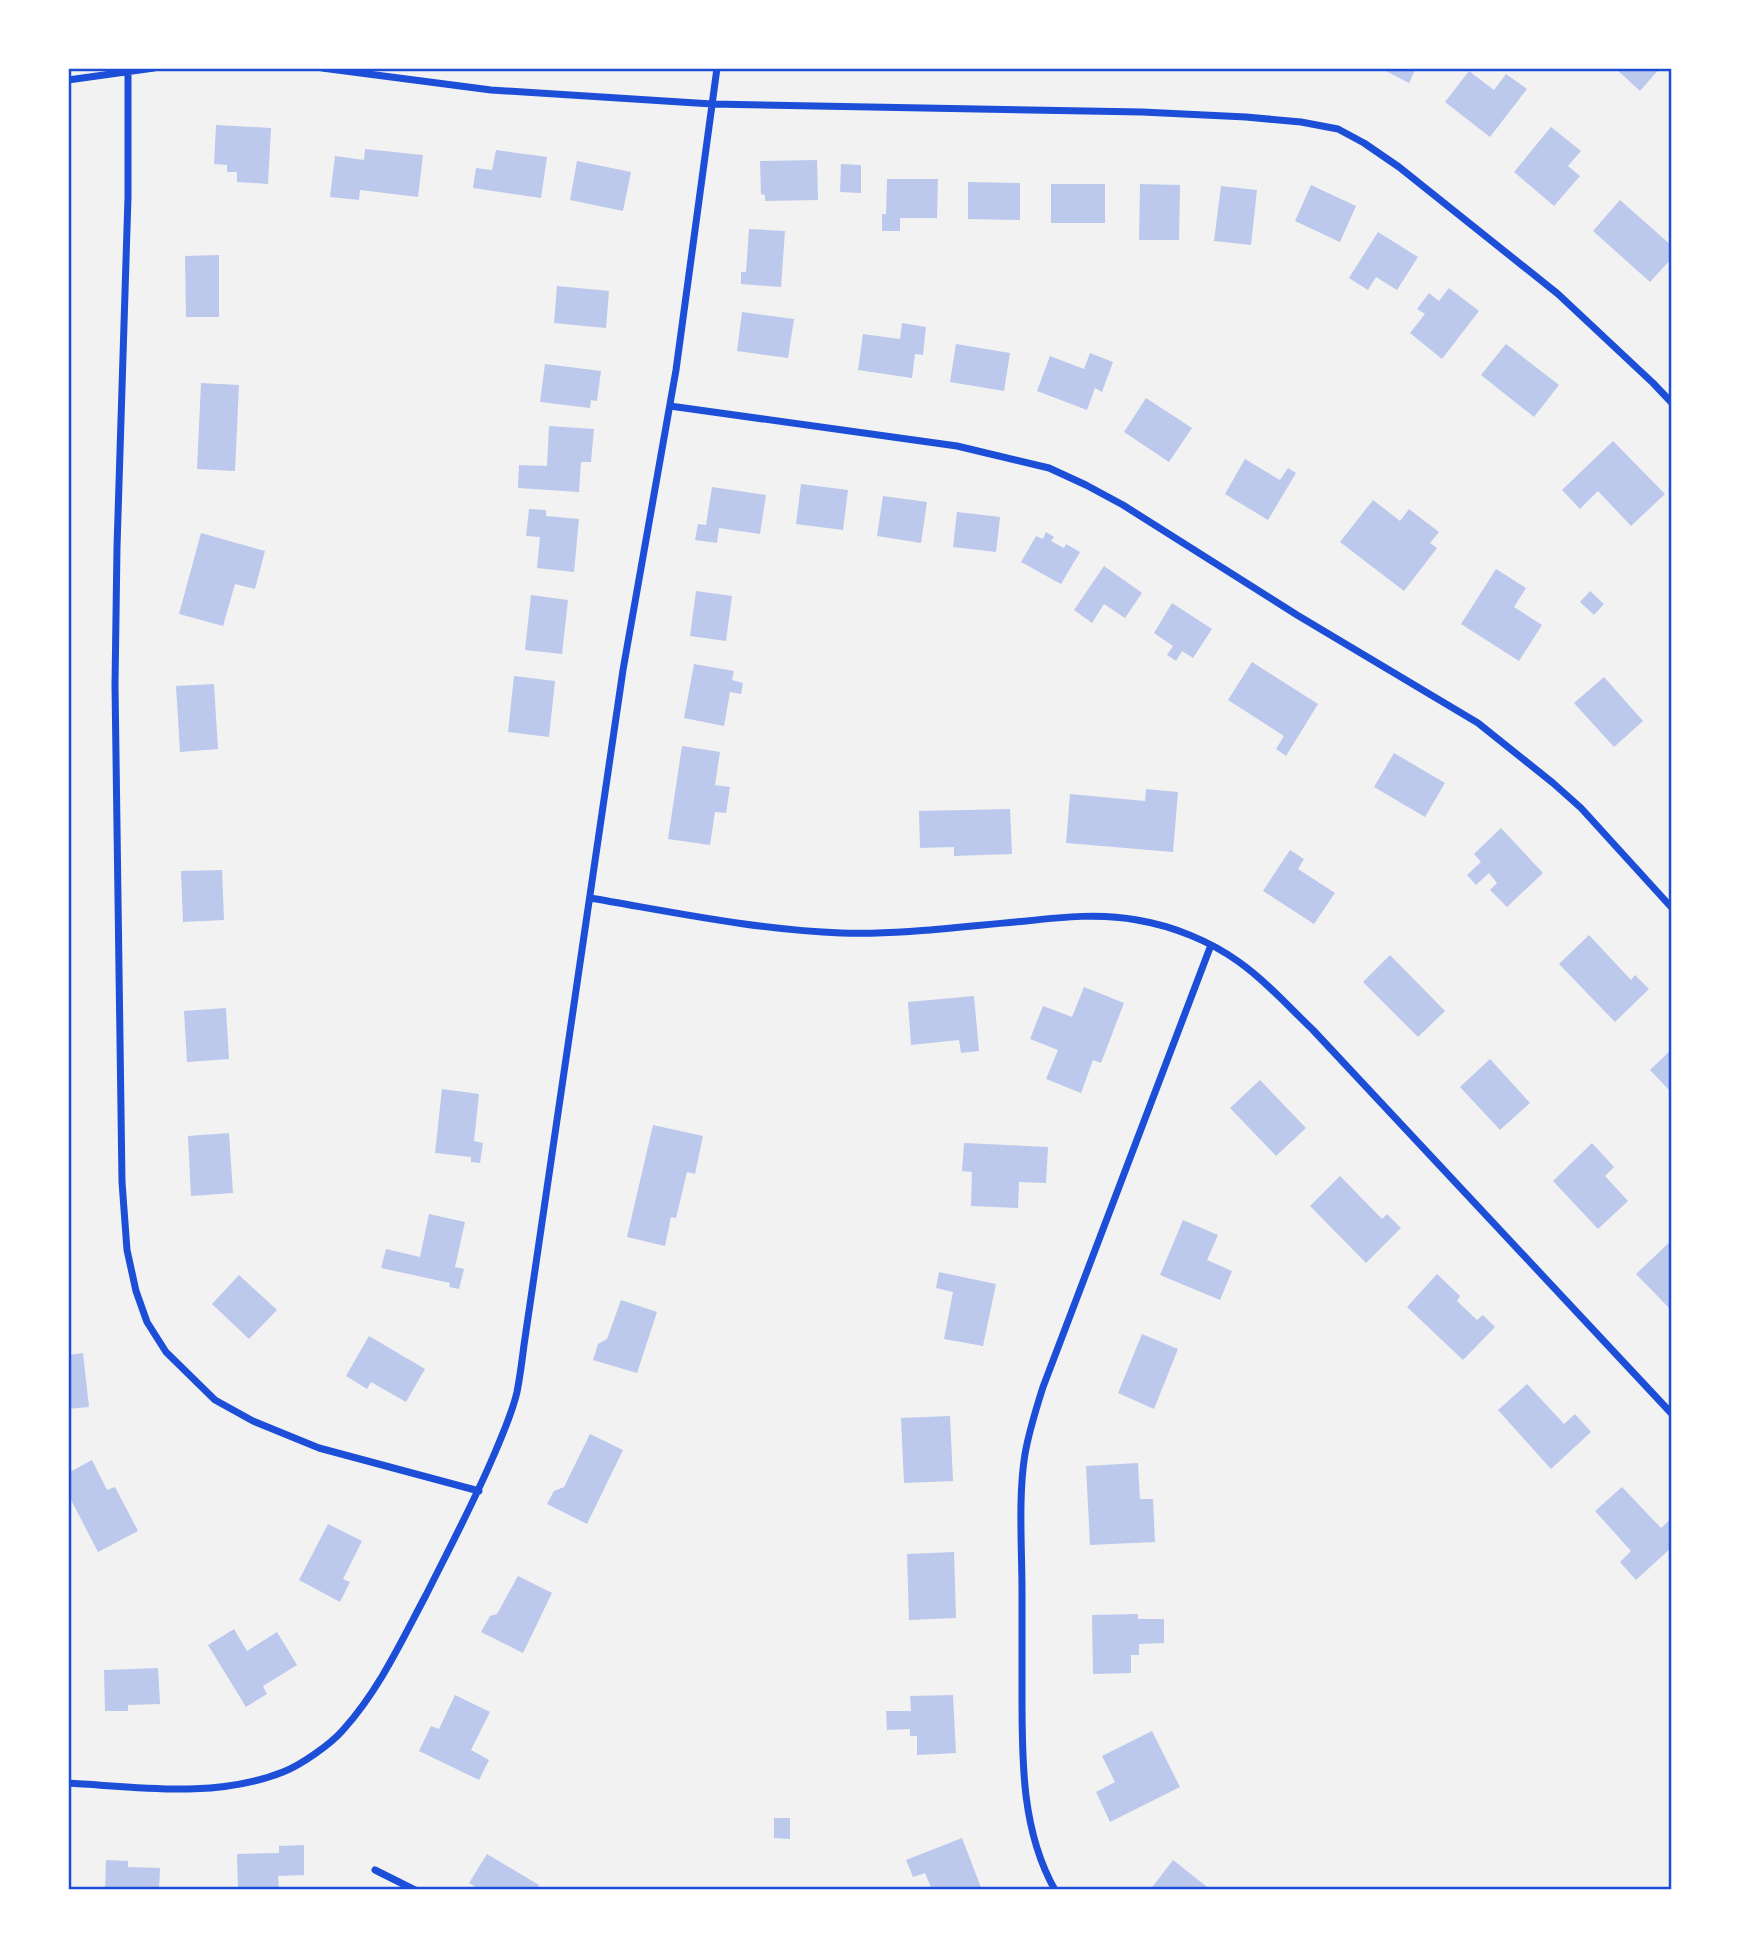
<svg xmlns="http://www.w3.org/2000/svg" width="1740" height="1958" viewBox="0 0 1740 1958" font-family="'PT Sans Narrow',sans-serif">
<rect width="100%" height="100%" fill="#f2f2f2"/>
<path fill="#bdc9ec" d="M1380 68H1416L1409 83Z
M1615 68H1660L1640 91Z
M1469 71 1494 90 1506 74 1527 89 1490 137 1445 102Z
M216 125 271 128 268 184 237 182V172H227V165L214 164Z
M1551 127 1581 151 1568 166 1580 176 1554 206 1514 172Z
M365 149 423 155 418 197 360 190 359 200 330 197 335 156 364 160Z
M496 150 547 157 541 198 473 188 476 168 492 170Z
M817 160 818 200 765 201V195L761 194 760 161Z
M577 161 631 172 623 211 570 200Z
M841 164 861 165V193L840 192Z
M887 179H938L937 218H900V231H882V214H886Z
M968 182 1020 183V220L968 219Z
M1051 184H1105V223H1051Z
M1140 184 1180 185 1179 240H1139Z
M1311 185 1356 206 1340 242 1295 221Z
M1221 186 1257 190 1251 245 1214 241Z
M1620 200 1672 246V258L1650 282 1593 231Z
M749 229 785 231 781 287 741 284V272H746Z
M1378 232 1418 257 1397 290 1376 277 1368 290 1349 278Z
M219 255V317H186L185 256Z
M557 286 609 291 606 328 554 323Z
M1449 288 1479 311 1442 359 1410 333 1425 314 1417 309 1429 293 1439 301Z
M742 312 794 319 788 358 737 351Z
M902 323 926 327 923 355 915 354 912 378 858 370 863 334 900 339Z
M956 344 1010 353 1004 391 950 382Z
M1506 344 1559 385 1534 417 1481 375Z
M1090 353 1113 362 1102 392 1095 388 1087 410 1037 391 1050 356 1084 369Z
M545 364 601 371 597 401 591 400 590 408 540 402Z
M201 383 239 385 235 471 197 469Z
M1146 398 1192 428 1169 462 1124 432Z
M549 426 594 429 591 462H581L579 492 518 488 519 465 547 466Z
M1613 441 1665 494 1631 526 1598 491 1580 509 1562 490Z
M1245 459 1280 480 1288 468 1296 473 1268 520 1225 494Z
M801 484 848 490 843 530 796 524Z
M712 487 766 495 760 534 719 528 717 543 695 540 698 524 706 525Z
M883 496 927 502 921 543 877 536Z
M1373 500 1400 521 1409 509 1439 532 1430 543 1437 548 1404 591 1340 542Z
M529 509 546 510V516L579 519 574 572 537 568 540 537 526 536Z
M957 512 1000 517 996 552 953 547Z
M1046 532 1054 537 1051 541 1064 548 1066 544 1080 552 1061 584 1021 562 1036 536 1043 539Z
M201 533 265 551 255 589 235 584 223 626 179 614Z
M1104 566 1142 593 1125 618 1104 604 1092 623 1074 610Z
M1496 569 1526 588 1514 607 1542 625 1519 661 1461 624Z
M696 591 732 596 726 641 690 636Z
M1590 591 1604 604 1594 615 1580 602Z
M531 595 568 600 562 654 525 650Z
M1172 603 1212 629 1193 658 1182 651 1176 661 1167 655 1173 646 1154 633Z
M1252 662 1318 704 1286 756 1276 749 1284 736 1228 700Z
M694 664 734 671 732 680 743 683 741 694 730 692 724 726 684 718Z
M514 676 555 681 549 737 508 732Z
M1604 677 1643 721 1614 747 1574 703Z
M214 684 218 749 180 752 176 686Z
M682 746 720 752 715 785 730 787 726 813 715 812 710 845 668 839Z
M1394 753 1445 783 1425 817 1374 787Z
M1146 789 1178 792 1173 852 1066 843 1070 794 1145 801Z
M1010 809 1012 854 954 856V847L920 848 919 811Z
M1501 828 1543 873 1507 907 1490 890 1497 883 1489 873 1476 885 1467 875 1481 862 1474 854Z
M1290 850 1304 859 1298 869 1335 893 1314 924 1263 891Z
M222 870 224 920 183 922 181 871Z
M1589 935 1631 980 1635 975 1649 989 1615 1022 1559 964Z
M1390 955 1445 1011 1418 1037 1363 982Z
M1084 987 1124 1003 1101 1063 1093 1060 1081 1093 1046 1079 1058 1050 1030 1039 1043 1006 1072 1017Z
M974 996 979 1051 961 1053 959 1040 911 1045 908 1002Z
M226 1008 229 1059 187 1062 184 1011Z
M1672 1049V1093L1650 1070Z
M1490 1059 1530 1103 1500 1130 1460 1087Z
M1260 1080 1306 1128 1276 1156 1230 1108Z
M442 1089 479 1094 474 1141 483 1143 480 1163 471 1162V1157L435 1153Z
M653 1125 703 1136 695 1174 687 1172 676 1218 671 1217 665 1246 627 1237Z
M229 1133 233 1193 191 1196 188 1136Z
M964 1143 1048 1147 1046 1183 1019 1182 1018 1208 971 1206 972 1172 962 1171Z
M1592 1143 1614 1167 1605 1176 1628 1201 1598 1229 1553 1181Z
M1340 1176 1382 1219 1387 1214 1401 1228 1366 1263 1310 1206Z
M429 1214 465 1222 455 1267 464 1269 459 1289 449 1287 450 1283 381 1268 386 1249 420 1257Z
M1183 1220 1218 1235 1207 1260 1232 1271 1220 1300 1160 1275Z
M1672 1240V1311L1636 1274Z
M939 1272 996 1284 983 1346 944 1339 953 1292 936 1288Z
M1437 1274 1460 1296 1457 1301 1477 1320 1483 1315 1495 1327 1463 1360 1407 1307Z
M239 1275 277 1310 249 1339 212 1304Z
M621 1300 657 1312 637 1373 593 1360 598 1344 607 1339Z
M1142 1334 1178 1349 1154 1409 1118 1393Z
M369 1336 425 1369 406 1402 371 1382 367 1389 346 1376Z
M83 1353 89 1407 68 1409V1355Z
M1527 1384 1564 1424 1575 1414 1591 1432 1551 1469 1498 1410Z
M950 1416 953 1481 904 1483 901 1418Z
M590 1434 623 1450 587 1524 547 1504 554 1491 564 1487Z
M92 1460 107 1490 115 1487 138 1531 98 1552 68 1494V1473Z
M1138 1463 1140 1499H1153L1155 1542 1090 1545 1086 1466Z
M1622 1487 1661 1528 1672 1518V1547L1636 1580 1620 1562 1631 1551 1595 1511Z
M328 1524 362 1541 343 1579 350 1582 340 1602 299 1580Z
M954 1552 956 1618 909 1620 907 1554Z
M518 1576 552 1593 523 1653 481 1632 490 1616 497 1614Z
M1138 1614V1619H1164V1643L1139 1644V1655H1131V1673L1093 1674 1092 1615Z
M234 1629 247 1651 277 1632 297 1665 263 1686 267 1694 246 1707 208 1645Z
M158 1668 160 1704 128 1705V1711H105L104 1670Z
M455 1695 490 1712 471 1750 489 1760 479 1780 419 1751 431 1726 439 1729Z
M953 1695 956 1753 917 1755V1736H910V1729L887 1730 886 1711H911L910 1696Z
M1152 1731 1180 1787 1110 1822 1096 1792 1115 1782 1102 1756Z
M774 1818H790V1839L774 1838Z
M962 1838 982 1890H932L925 1873 913 1877 906 1860Z
M304 1845V1875L278 1876 279 1890 238 1889 237 1854 279 1853V1846Z
M487 1854 539 1885 536 1890H481L469 1883Z
M106 1860 128 1861V1867L160 1868 159 1890H105Z
M1173 1860 1211 1890H1150Z"/>
<g fill="none" stroke-linecap="round" stroke-linejoin="round">
<path stroke="#1d4ed8" stroke-width="7" d="M322 68 491 90 712 104 1142 112 1246 117 1301 122 1338 129 1364 143 1399 167 1558 294 1653 383 1672 403
M128 72V197L117 547 115 685 122 1182 127 1250 136 1291 147 1322 166 1352 215 1400 253 1421 319 1448 479 1491
M68 80 154 68
M670 406 957 446 1049 468 1086 485 1123 505 1297 615 1478 723 1553 783 1581 808 1672 908
M590 898C673 912 757 930 841 933 903 935 965 926 1026 921 1063 917 1101 913 1137 920 1173 926 1210 941 1239 962 1266 981 1289 1007 1313 1030L1672 1414
M68 1783C139 1787 215 1799 283 1772 301 1765 331 1744 343 1730 379 1690 401 1642 426 1595 449 1549 473 1504 493 1457 502 1436 512 1414 517 1392 520 1377 522 1361 524 1345L623 670 676 370 717 68
M375 1870 415 1890
M1055 1890C1022 1832 1022 1763 1022 1698 1022 1663 1022 1627 1022 1592 1022 1548 1018 1496 1025 1454 1029 1431 1036 1409 1043 1387L1211 945"/>
</g>
<rect width="1740" height="1958" fill="none" stroke="#ffffff" stroke-width="140"/>
<rect x="70" y="70" width="1600" height="1818" fill="none" stroke="#1d4ed8" stroke-width="2.5"/>
</svg>
